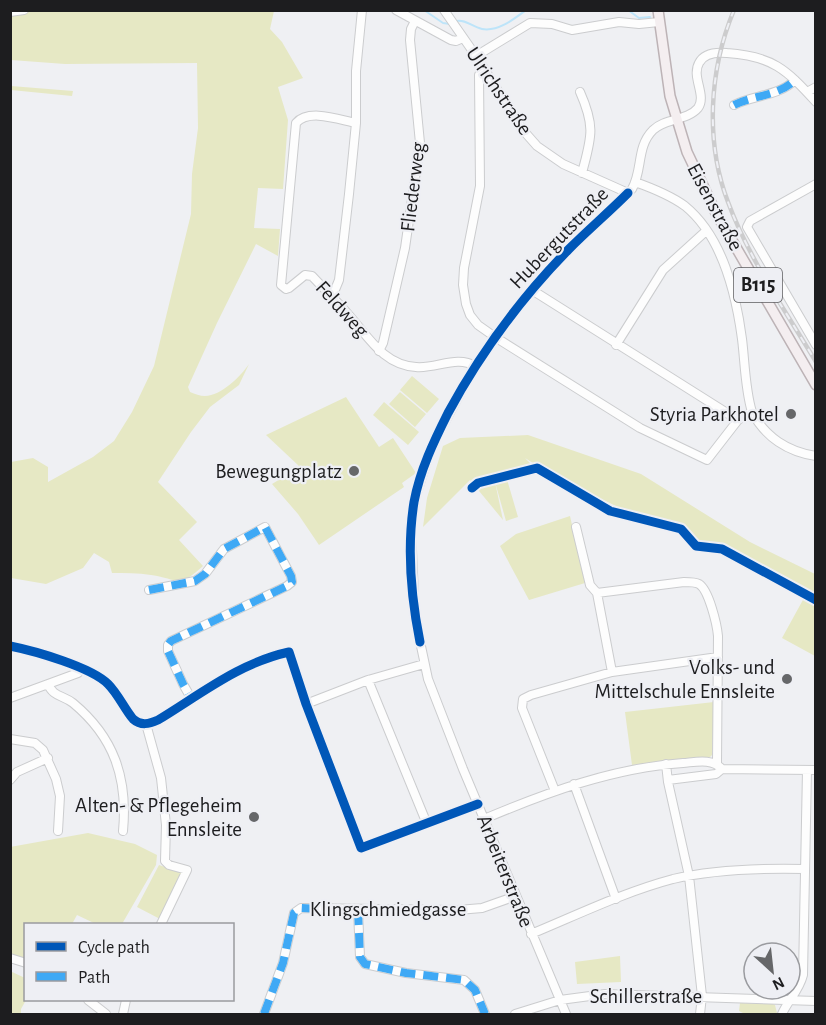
<svg xmlns="http://www.w3.org/2000/svg" width="826" height="1025" viewBox="0 0 826 1025" font-family="'Alegreya Sans',sans-serif">
<rect width="100%" height="100%" fill="#eff0f3"/>
<path fill="#e6e8c4" d="M11 11H274L270 29 282 42 303 78 278 87 288 120 283 189 258 188 254 228 280 229 278 256 256 244 217 323 188 387 190 392C195 394 200 396 205 396 221 396 241 376 249 364L239 385 210 407 191 432 158 482 197 522 179 540 203 566C178 589 179 579 151 575 138 573 125 573 112 573L109 562 94 553 83 568 46 584 11 578V462L33 458 48 467V482L93 457 114 441 132 412 154 366 191 214 192 174 198 128 197 63 65 64 11 60Z
M11 86 73 91 72 96 11 90Z
M412 376 439 399 427 413 400 390Z
M400 392 426 414 415 427 389 404Z
M346 397 379 447 393 438 416 473 402 483 404 487 319 545 298 514 272 484 300 467 266 435Z
M384 402 419 432 408 445 373 415Z
M528 435 641 474 750 542 815 574V602L770 576 701 545 680 523 620 508 552 475 525 458 532 465 492 477 494 480 506 476 518 517 506 521 495 482 503 520 470 480 423 527 427 498 443 446 460 438Z
M570 516 585 583 529 600 500 546 516 534Z
M804 598 815 604V656L782 638Z
M714 702 712 755 710 757 632 765 625 712Z
M88 833 135 844 157 855 156 865 122 924H96L77 915 72 924H26L25 960 11 954 10 847Z
M159 865 183 873 160 919 137 907Z
M620 956 621 982 577 984 575 962Z
M10 971 25 978 26 1000 21 1009V1014H11Z
M740 1003 773 1004 775 1005 777 1013 776 1014H742L743 1013 739 1011Z"/>
<g fill="none" stroke-linecap="round" stroke-linejoin="round">
<path stroke="#bde4f9" stroke-width="2" d="M424 10 443 23 450 24
M628 10 639 18 650 17
M456 21C466 19 472 27 482 29 498 32 514 19 526 10"/>
<defs>
<path id="minor" d="M396 10 451 40 456 41 463 38
M444 10 476 56 522 129 537 146 563 164 628 193
M10 12 24 10
M476 56 530 23 552 24 572 30 619 22 639 24 659 22
M483 67 479 75 480 186 464 268 463 285 466 304 470 315 478 325 495 337 640 428 707 460 738 420 752 412
M580 92C596 128 591 138 582 173
M807 92 816 87
M734 105C754 95 779 96 795 80
M356 123C340 120 309 108 296 123L281 285 286 289 289 288 305 275 312 276C324 289 337 301 348 314 368 336 383 365 416 367 436 369 457 355 475 366
M635 182C652 188 670 195 685 206 723 237 736 294 742 339 745 363 745 389 752 412 765 437 788 452 816 456
M816 184 750 221 747 227 816 345
M532 290 738 420
M332 297 339 280 349 194 356 123V71L362 10
M616 345 663 270 706 231
M379 351 383 343 405 248 420 143 410 40 411 29 415 21
M576 527 590 585 597 593 612 672
M149 590 195 581 205 574 224 549 265 527 291 576 292 582 287 586 171 641 168 645V651L183 684 191 698
M597 593 684 582C689 582 695 582 699 584 709 590 717 625 718 636L717 763
M10 646C35 651 91 667 108 684 118 694 124 708 133 719 141 726 149 724 158 720 201 694 239 663 289 652L306 704 361 848 478 804
M368 680 427 824
M48 684C53 697 63 695 73 703 114 737 128 778 123 831
M10 698 78 673 82 669
M306 704 368 680 424 664
M146 724 161 778 166 825 165 861 169 865 187 870 161 924
M10 739 35 743 43 750 56 779 60 796 58 831
M666 764 668 782 689 876 702 996 700 1014
M10 780 17 772 48 758
M668 780 716 774 722 769 816 770
M574 784 616 899
M555 791 522 708 523 699 531 695 612 672 718 657
M484 819C548 792 613 768 683 763 696 762 712 758 722 769
M358 910 360 957 365 964 406 973 464 980 475 990 485 1014
M531 934C577 915 624 892 673 879 716 869 761 868 805 869
M10 958 26 963
M88 1000 106 1014
M123 1014 126 1000
M264 1014 283 963 294 913 301 908 458 910 482 908 516 896
M515 1014 560 1000 605 994 816 1001
M566 1014 463 769 428 679 415 618 411 528 415 499 431 448 475 366 514 311 556 263 632 189C643 170 636 147 653 130 665 118 687 121 698 108 707 95 691 77 699 63 704 53 716 52 727 53 772 56 786 69 816 102
M782 1014C788 1000 799 991 803 975L807 770"/>
<path id="major" d="M658 10 670 96 687 152 716 213 816 385"/>
</defs>
<use href="#minor" stroke="#cbccce" stroke-width="10"/>
<use href="#major" stroke="#bdb3b6" stroke-width="12"/>
<use href="#minor" stroke="#fdfdfd" stroke-width="8"/>
<use href="#major" stroke="#f4eef0" stroke-width="9"/>
<defs>
<path id="rail" d="M734 10C709 70 705 142 728 202 749 259 785 310 816 362"/>
</defs>
<use href="#rail" stroke="#cccccd" stroke-width="4.5"/>
<use href="#rail" stroke="#eeeff4" stroke-width="2" stroke-dasharray="7" stroke-linecap="butt"/>
<path stroke="#3fa9f5" stroke-width="8" stroke-dasharray="15 8" stroke-linecap="butt" d="M734 105C754 95 779 96 795 80
M149 590 195 581 205 574 224 549 265 527 291 576 292 582 287 586 171 641 168 645V651L183 684 191 698
M358 910 360 957 365 964 406 973 464 980 475 990 485 1014
M264 1014 283 963 294 913 301 908 322 909"/>
<defs>
<path id="cycleway" d="M472 488 478 483 537 468 610 511 681 529 696 546 722 549 816 600
M420 642C411 597 407 546 414 502 420 470 434 441 448 413 481 352 521 298 569 249 588 230 609 212 628 193
M10 646C35 651 91 667 108 684 118 694 124 708 133 719 141 726 149 724 158 720 201 694 239 663 289 652L306 704 361 848 478 804"/>
</defs>
<use href="#cycleway" stroke="#eeeff4" stroke-width="13"/>
<use href="#cycleway" stroke="#0057b8" stroke-width="9"/>
</g>
<g fill="#666769" stroke="#eeeff4" stroke-width="2">
<circle cx="791" cy="414" r="6"/>
<circle cx="354" cy="471" r="6"/>
<circle cx="787" cy="679" r="6"/>
<circle cx="254" cy="817" r="6"/>
</g>
<g text-anchor="middle" dominant-baseline="central" stroke-width="4.5" stroke-linejoin="round" paint-order="stroke">
<rect fill="#eeeff4" stroke="#5c5c5f" stroke-width="1.5" x="734" y="268" width="48" height="34" rx="4.5"/>
<g font-size="20" font-weight="bold" fill="#1d1d1f">
<text x="758" y="285">B115</text>
</g>
<g font-size="21" fill="#1d1d1f" stroke="#eeeff4">
<text transform="translate(499 91) rotate(56)">Ulrichstraße</text>
<text transform="translate(413 187) rotate(-83)">Fliederweg</text>
<text transform="translate(715 207) rotate(62)">Eisenstraße</text>
<text transform="translate(559 238) rotate(-46)">Hubergutstraße</text>
<text transform="translate(342 309) rotate(48)">Feldweg</text>
<text transform="translate(505 871) rotate(68)">Arbeiterstraße</text>
<text x="388" y="909">Klingschmiedgasse</text>
<text x="646" y="996">Schillerstraße</text>
</g>
<g font-size="21" fill="#1d1d1f" stroke="#eeeff4" text-anchor="end">
<text x="779" y="414">Styria Parkhotel</text>
<text x="342" y="471">Bewegungplatz</text>
<text x="775" y="667">Volks- und<tspan x="775" dy="24">Mittelschule Ennsleite</tspan></text>
<text x="242" y="805">Alten- &amp; Pflegeheim<tspan x="242" dy="24">Ennsleite</tspan></text>
</g>
</g>
<rect width="826" height="1025" fill="none" stroke="#1d1d1f" stroke-width="24"/>
<rect x="24" y="923" width="210" height="78" fill="#eeeff4" stroke="#9a9b9f" stroke-width="1.5"/>
<rect x="36" y="942" width="30" height="9" fill="#0057b8" stroke="#9a9b9f" stroke-width="1.5"/>
<text x="78" y="953" font-size="18" fill="#1d1d1f">Cycle path</text>
<rect x="36" y="972" width="30" height="9" fill="#3fa9f5" stroke="#9a9b9f" stroke-width="1.5"/>
<text x="78" y="983" font-size="18" fill="#1d1d1f">Path</text>
<g transform="translate(772 971) rotate(153)"><circle r="28" fill="#eeeff4" stroke="#9a9b9f" stroke-width="1.5"/>
<path d="M0-4.5L10 22L0 15L-10 22Z" fill="#666769"/>
<text y="-9" font-size="16" font-weight="bold" text-anchor="middle" fill="#1d1d1f">N</text>
</g>
</svg>
